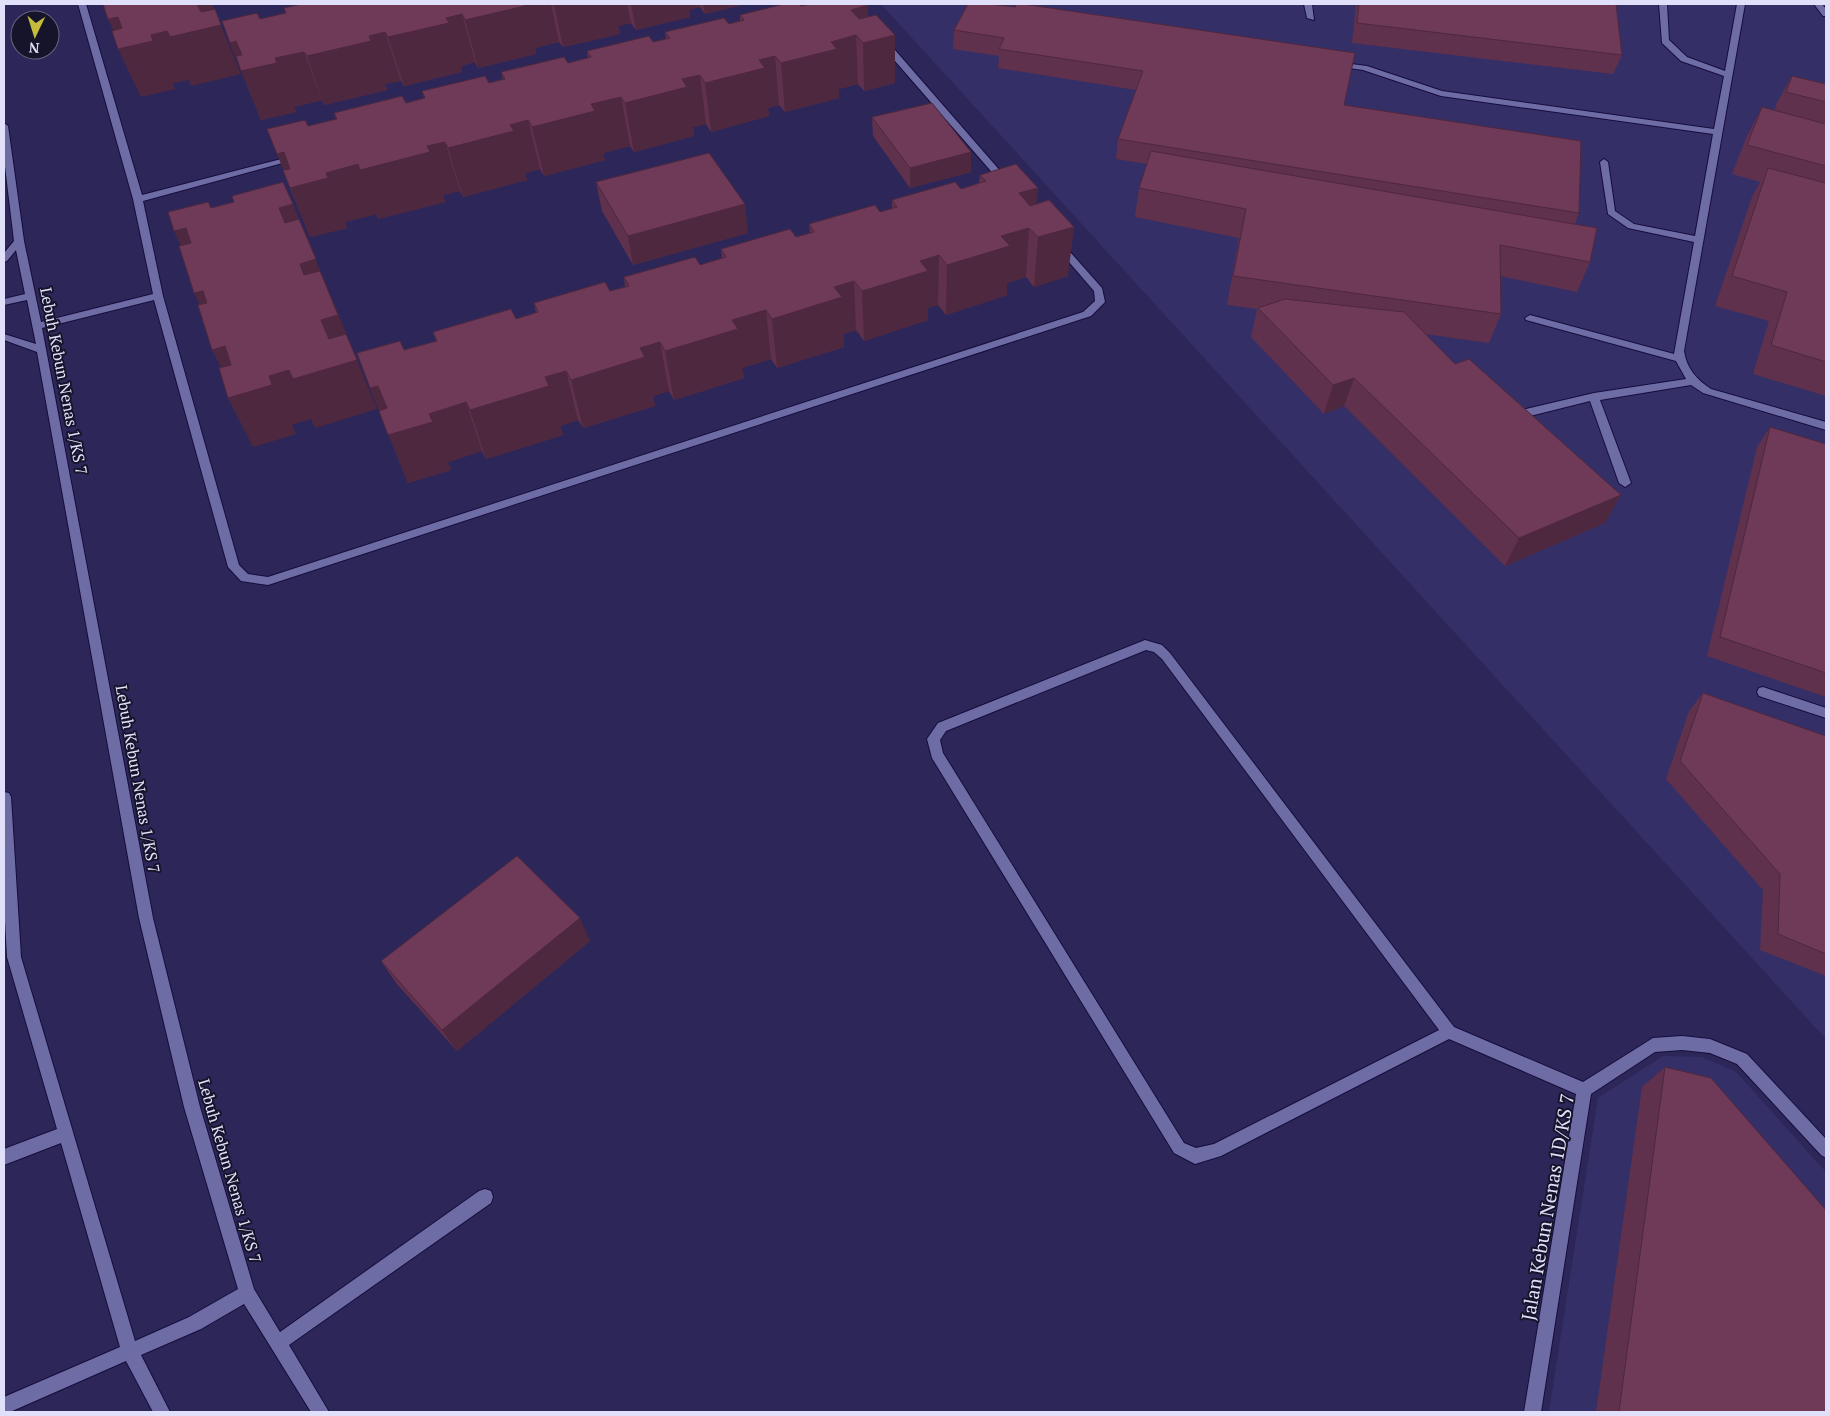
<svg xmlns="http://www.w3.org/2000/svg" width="1830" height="1416" viewBox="0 0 1830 1416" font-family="'PT Serif',serif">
<rect width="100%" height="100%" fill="#2d2759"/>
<path fill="#352f68" d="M881 4H1826V1039Z
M1663 1056 1702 1057 1736 1072 1826 1172V1412H1549L1598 1098Z"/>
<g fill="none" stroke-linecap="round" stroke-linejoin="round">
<defs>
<path id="minor" d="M78 4H86L142 195 297 155 301 158 143 201 163 296 239 565 248 574 268 577 1083 312 1095 301 1094 291 1057 248V244H1063L1102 288 1105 302 1091 316 268 585 241 581 228 567 154 300 42 328 153 918 200 1107 254 1289 280 1332 479 1191 485 1189 491 1191 493 1197 491 1203 289 1345 329 1412H311L244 1304 201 1329 141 1355 170 1412H153L126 1361 10 1412H4V1397L120 1347 61 1143 4 1165V1149L57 1129 7 957 4 903V792L9 793 11 797 21 957 135 1341 189 1317 238 1289 184 1107 139 918 37 352 4 340V334L36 344 27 300 4 305V299L25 294 16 250 7 261 4 262V253L14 241 4 158V123L8 126 24 241 41 322 153 294 133 199Z
M1304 4H1312L1314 20 1307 18Z
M1659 4H1667L1669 40 1687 57 1725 71 1737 4H1745L1684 351C1687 369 1696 379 1711 389L1826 422V430L1703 393 1691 385 1600 400 1631 483 1625 487 1619 483 1590 401 1526 417 1521 413 1526 409 1594 393 1686 379 1676 361 1526 320 1525 318 1530 315 1674 354 1694 242 1628 228 1608 214 1600 162 1604 159 1608 162 1615 211 1634 224 1695 236 1713 134 1441 96 1363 70 1335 66 1331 64 1335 62 1367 66 1442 91 1714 129 1724 76 1681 61 1662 43Z
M1814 4H1822L1826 9V16H1823Z
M882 42H888L1009 181V185H1003L882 46Z
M1145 640 1162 645 1170 653 1454 1027 1583 1082 1653 1038 1682 1036 1710 1039 1747 1054 1826 1139V1158L1821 1155 1737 1064 1710 1053 1682 1050 1655 1052 1591 1094 1541 1412H1524L1576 1094 1449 1039 1221 1156 1195 1164 1174 1153 932 758 927 739 938 723ZM1146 650 1154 652 1162 659 1439 1030 1214 1144 1196 1148 1184 1143 943 753 940 740 946 731Z
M1763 687 1826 708V718L1759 696 1757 692 1759 688Z"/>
</defs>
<use href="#minor" stroke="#160d3d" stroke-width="2"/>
<use href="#minor" fill="#6e6ca4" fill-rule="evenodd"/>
</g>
<path fill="#5f314c" d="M302 4H746L705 14 700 7 689 10 690 17 636 30 631 23 618 26 620 34 563 47 559 42 535 48 536 54 478 68 475 62 461 66 462 72 404 86 401 81 385 84 387 90 324 105 322 100 294 107 296 112 261 120 230 43 260 19 286 13Z
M968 4 1344 105 1579 213 1575 224 1590 262 1577 292 1500 276 1501 314 1489 343 1425 334 1605 523 1505 566 1344 406 1324 414 1251 337 1257 309 1227 305 1239 238 1135 217 1139 188 1147 164 1116 159 1118 139 1136 90 998 68 999 56 953 49 954 30Z
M1356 4H1616L1622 55 1613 74 1352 43Z
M868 5V17L895 35V83L864 91 858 84 839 89V98L785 112 779 105 768 108 769 116 711 132 706 124 693 127 694 136 634 152 630 146 603 153 605 160 544 176 540 169 525 173 527 180 463 197 460 191 443 195 445 202 378 219 376 214 345 222 347 228 310 237 290 188 284 170 308 126 336 119 334 113 406 103 424 99 422 91 489 83 503 79 501 72 568 63 588 58 587 51 653 42 666 39 665 32 729 24 740 21V15L801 6Z
M1792 76 1826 84V396L1753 374 1769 321 1715 306 1752 197 1760 182 1732 174 1747 136 1762 107 1775 110 1776 104Z
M872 117 971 152V172L910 188 873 136Z
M980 175 1037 204 1068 276 1034 287 1026 277 1007 283V295L946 315 938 305 928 308V320L864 341 856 330 844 334V347L777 368 771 359 742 368 744 378 674 400 669 391 653 396 655 406 583 428 578 420 560 426 563 435 486 459 482 451 448 462 451 470 408 483 370 388 404 350 436 341 433 332 516 319 536 313 534 303 610 291 625 287 624 277 700 265 722 258 721 249 796 237 810 233 809 224 880 212 892 209V200L961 189 979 183Z
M596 182 748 233 633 265 602 211Z
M1770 427 1826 444V697L1707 656 1757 447Z
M1703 693 1826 736V976L1760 950 1763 890 1666 779 1689 711Z
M590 941 457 1051 396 983 381 961Z
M1665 1067 1826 1412H1596L1642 1087Z"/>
<path fill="#4e283e" d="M106 4 151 35 197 4H212L241 74 191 86 189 80 173 83 175 89 141 97 118 49 122 48 108 19Z
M522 4H551L559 42 535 48 536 54 478 68 465 20Z
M554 4H627L631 23 618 26 620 34 563 47Z
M631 4H699L700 7 689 10 690 17 636 30Z
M703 4H746L705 14Z
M868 5 869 41 895 35V83L864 91 863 43 856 35 858 84 839 89V98L785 112 781 63 831 42 851 10Z
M462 14 475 62 461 66 462 72 404 86 388 37 446 18Z
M385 32 401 81 385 84 387 90 324 105 307 56 369 36Z
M236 41 275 58 304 52 322 100 294 107 296 112 261 120 230 43Z
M775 56 779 105 768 108 769 116 711 132 705 83 759 60Z
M700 75 706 124 693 127 694 136 634 152 625 103 682 79Z
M621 97 630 146 603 153 605 160 544 176 532 127 591 104Z
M528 120 540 169 525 173 527 180 463 197 448 148 510 125Z
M445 142 460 191 443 195 445 202 378 219 360 170 427 146Z
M284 152 326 173 358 164 376 214 345 222 347 228 310 237 277 154Z
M971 152V172L910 188V168Z
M1038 188 1034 233 1029 228 1026 277 1007 283V295L946 315 947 265 1001 236 1019 193Z
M293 204 377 409 315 428 311 419 292 425 296 434 253 447 228 398 236 396 212 350 225 346 269 376 329 339 279 208Z
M745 204 748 233 633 265 628 236Z
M1074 227 1068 276 1034 287 1038 237Z
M186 228 210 277 198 280 174 231Z
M939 255 938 305 928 308V320L864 341 862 291 920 261Z
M854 281 856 330 844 334V347L777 368 772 319 834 287Z
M203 291 228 340 219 343 194 293Z
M766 310 771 359 742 368 744 378 674 400 665 351 732 320Z
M660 342 669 391 653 396 655 406 583 428 571 380 640 348Z
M566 371 578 420 560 426 563 435 486 459 470 410 545 377Z
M1354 378 1344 406 1324 414 1333 385Z
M378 386 429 414 466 402 482 451 448 462 451 470 408 483 370 388Z
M1621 495 1605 523 1505 566 1519 538Z
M580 918 590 941 457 1051 442 1030Z"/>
<path fill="#6f3958" stroke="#4e283e" d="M103 4H197L201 12 215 9 221 25 170 37 167 31 151 35 153 41 118 49 112 31 122 28 118 17 108 19Z
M302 4H524L525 6 465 20 462 14 446 18 449 23 388 37 385 32 369 36 371 41 307 56 304 52 275 58 277 63 241 71 236 56 242 55 236 41 230 43 222 21 257 13 260 19 286 13 284 8Z
M784 4H799L801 6 810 4H866L868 5 851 10 859 19 876 15 895 35 863 43 856 35 831 42 837 49 781 63 775 56 759 60 765 68 705 83 700 75 682 79 687 87 625 103 621 97 591 104 595 111 532 127 528 120 510 125 514 131 448 148 445 142 427 146 430 152 360 170 358 164 326 173 328 178 290 188 283 170 290 169 284 152 277 154 267 129 305 120 308 126 337 119 334 113 402 96 406 103 425 98 422 91 485 76 489 83 505 79 501 72 564 57 568 63 591 57 587 51 649 36 653 42 670 38 665 32 724 18 729 24 744 20 740 15Z
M968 4H989L1015 7 1017 4H1023L1355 53 1344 105 1581 141 1579 213 1118 139 1143 71 999 49 1004 38 954 30Z
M1359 4H1616L1622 55 1357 23Z
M1792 76 1826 84V102L1786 92Z
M932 103 971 152 910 168 872 117Z
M1762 107 1826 124V166L1747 145Z
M1151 151 1597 228 1590 262 1500 245 1501 314 1233 276 1246 209 1139 188Z
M709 153 745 204 628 236 596 182Z
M1016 164 1038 188 1019 193 1030 206 1049 200 1074 227 1038 237 1029 228 1001 236 1010 246 947 265 939 255 920 261 928 271 862 291 854 281 834 287 842 297 772 319 766 310 732 320 738 329 665 351 660 342 640 348 645 357 571 380 566 371 545 377 549 386 470 410 466 402 429 414 433 422 388 435 379 411 387 408 378 386 370 388 357 353 400 341 404 350 437 341 433 332 511 309 516 319 538 312 534 303 605 282 610 291 629 286 624 277 695 257 700 265 726 257 721 249 790 229 796 237 814 232 809 224 875 205 880 212 897 207 892 200 955 182 961 189 986 181 980 175Z
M1768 168 1826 183V362L1771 345 1787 292 1732 276Z
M283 182 293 204 279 208 285 223 299 219 316 259 300 264 304 275 320 271 338 315 321 320 329 339 346 334 357 360 293 379 289 370 269 376 272 385 228 398 219 368 231 365 225 346 212 350 198 305 207 303 203 291 194 293 179 246 191 243 186 228 174 231 168 212 208 202 211 208 234 202 232 196Z
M1285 299 1404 312 1455 364 1469 359 1621 495 1519 538 1354 378 1333 385 1258 308Z
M1770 427 1826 444V673L1720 637Z
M1703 693 1826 736V954L1778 934 1780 874 1680 761Z
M517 856 580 918 442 1030 381 961Z
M1665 1067 1711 1078 1826 1210V1412H1619Z"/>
<g text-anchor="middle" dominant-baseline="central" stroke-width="4" stroke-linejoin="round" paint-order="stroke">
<g font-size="16" fill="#e0e0fa" stroke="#16142b">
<text transform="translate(64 381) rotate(79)">Lebuh Kebun Nenas 1/KS 7</text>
<text transform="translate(138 779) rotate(80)">Lebuh Kebun Nenas 1/KS 7</text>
<text transform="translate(230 1171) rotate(74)">Lebuh Kebun Nenas 1/KS 7</text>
</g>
<g font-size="19" fill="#e0e0fa" stroke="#16142b">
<text transform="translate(1547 1207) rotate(-80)">Jalan Kebun Nenas 1D/KS 7</text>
</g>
</g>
<rect width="1830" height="1416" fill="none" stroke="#e0e0fa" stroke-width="10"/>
<g transform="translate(35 35) rotate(184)"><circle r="24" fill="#16142b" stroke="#67667e"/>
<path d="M0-4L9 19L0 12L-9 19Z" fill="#c5bc3d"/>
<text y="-8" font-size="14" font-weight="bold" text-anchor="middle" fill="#e0e0fa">N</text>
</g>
</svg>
